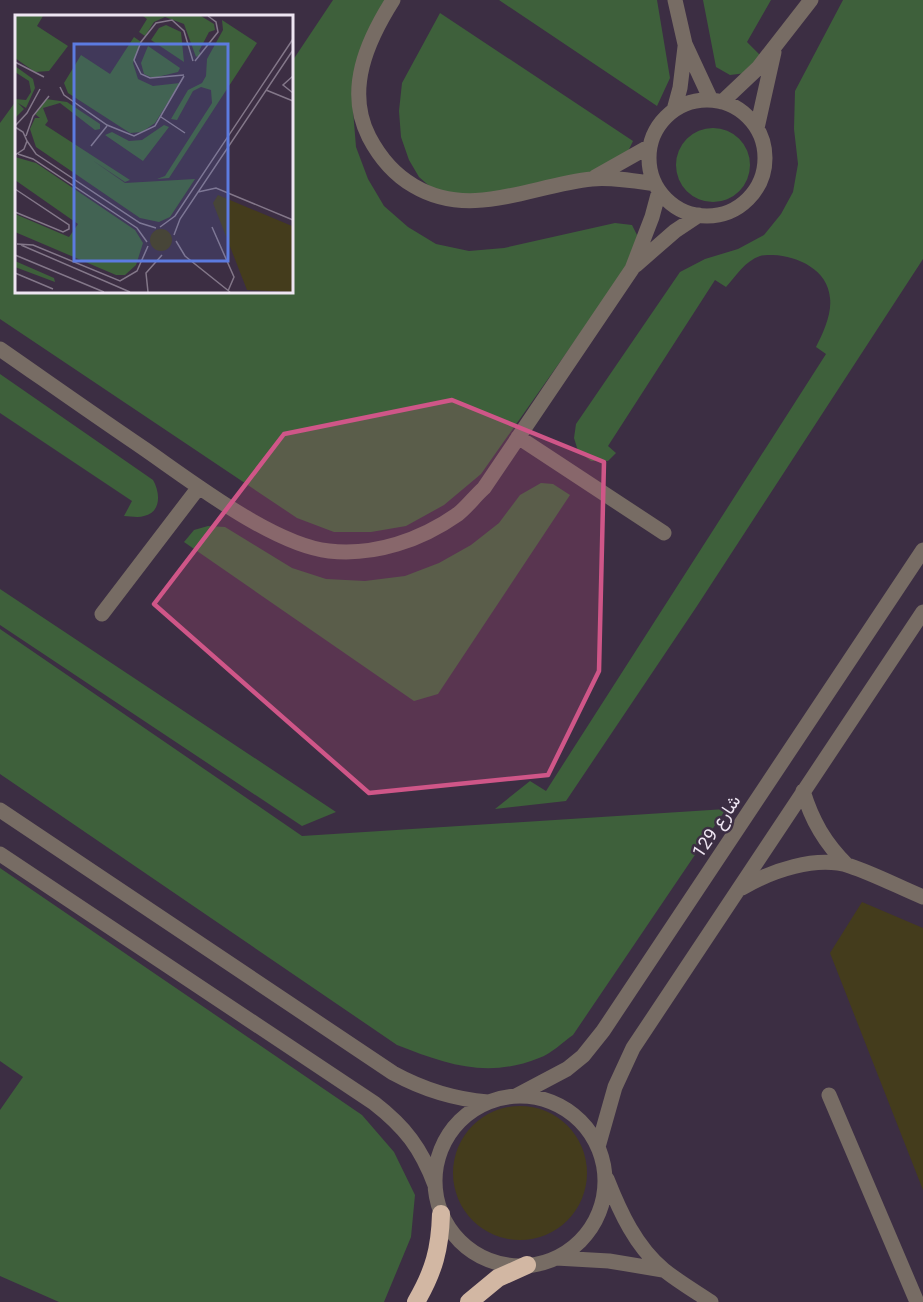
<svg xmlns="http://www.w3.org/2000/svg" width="923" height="1302" viewBox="0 0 923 1302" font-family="Roboto,Vazirmatn,sans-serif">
<rect width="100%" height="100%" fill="#3c2e43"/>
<path fill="#3e603b" d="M333 0H394L359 69 353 110 356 147 368 179 384 206 408 227 436 244 469 251 504 248 615 223 632 225 637 235 636 254 481 474 444 505 406 526 371 532H334L297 518 0 319V123L16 101V291H291V63Z
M499 0H657L670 78 657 106Z
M703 0H771L747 42 762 57 746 73 730 75 716 67Z
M843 0H923V259L697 606 566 801 495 809 530 781 546 791 826 354 816 347C823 333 832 314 830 298 828 270 798 256 773 255 769 255 763 255 760 256 745 261 736 276 726 287L715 280 608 446 616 453 608 461H591L578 451 574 438 576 424 680 272 705 259 738 249 764 235 781 214 793 192 798 164 794 129 795 91Z
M440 13 633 141 621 166 497 203 435 191 419 177 409 160 401 137 399 111 402 83Z
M676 165a37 37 0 1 1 74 0a37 37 0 1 1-74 0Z
M0 374 153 480C160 492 162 512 144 516 138 518 130 516 124 516L132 501 0 413Z
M541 483 553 484 570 495 438 694 414 701 184 542 194 530 208 526 225 527 292 568 326 579 365 581 405 576 439 563 471 545 499 523 520 495Z
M0 589 336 812 302 826 0 625Z
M0 629 302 836 726 809 573 1035C563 1042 551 1054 539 1058 487 1079 446 1064 397 1045L0 774Z
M0 868 362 1115 394 1152 415 1195 411 1237 384 1302H59L0 1276V1110L23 1077 0 1061Z"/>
<path fill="#443c1c" d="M862 902 923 928V1190L830 953Z
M453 1173a67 67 0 1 1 134 0a67 67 0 1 1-134 0Z"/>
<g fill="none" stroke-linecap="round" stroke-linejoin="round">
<path stroke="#776c64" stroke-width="15" d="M393 0C367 41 345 90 369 137 380 158 393 174 414 186 471 220 532 185 592 179 612 177 635 181 655 184
M675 0 685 44 711 100
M649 158a58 58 0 1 1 116 0a58 58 0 1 1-116 0Z
M722 102 758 68 811 0
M674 110 680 88 685 47
M757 128 774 52
M595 177 650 146
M636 265 675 231 699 215
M0 349C49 383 97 417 146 450 192 482 274 545 329 551 375 556 421 540 458 514 467 507 475 496 484 488L632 269 652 217 659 191
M518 437 664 533
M102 614 199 487
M803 791C812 821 825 843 847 865
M0 810 393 1073C424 1090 453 1099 488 1102
M0 854 374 1103C405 1127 421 1148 435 1185
M742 888C771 871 816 855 850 866 874 874 899 887 923 897
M829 1095 917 1302
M516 1096 567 1069 583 1056 603 1031 923 550
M435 1181a85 85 0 1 1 170 0a85 85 0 1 1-170 0Z
M598 1147 615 1087 633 1048 923 612
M607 1179C620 1212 636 1247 664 1270 679 1282 696 1292 711 1302
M556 1258 609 1261 663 1270"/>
<path stroke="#d2b7a3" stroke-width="18" d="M416 1302C434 1271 440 1249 441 1214
M469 1302 498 1278 527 1265"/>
</g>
<path fill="#cf5688" fill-opacity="0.2" stroke="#cf5688" stroke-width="4.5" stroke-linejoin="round" d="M452 400 604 462 599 671 548 775 369 793 154 604 284 434Z"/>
<g text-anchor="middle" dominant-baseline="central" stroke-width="5" stroke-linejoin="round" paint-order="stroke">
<g font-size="18" fill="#eee5f2" stroke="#3c2e43">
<text transform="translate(716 826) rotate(-56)">شارع 129</text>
</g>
</g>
<g transform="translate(15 15)">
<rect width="278" height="278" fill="#3c2e43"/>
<path d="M0 1H28L22 11 53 31 34 56 20 57 0 43ZM128 1H186L199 9 200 15 194 17 184 36 186 39 181 42 169 9 150 2 139 7 130 21 124 17 132 4ZM207 5 242 28 154 163 142 164 150 161 197 88 196 75 186 72 178 76 162 105 156 104 173 75 187 68 191 61 192 44 208 15ZM151 10 166 17 169 47 136 25 144 13ZM119 22 126 27 118 48 123 64 138 71 165 68 140 108 127 117 115 118 53 78 49 68 66 40 95 59ZM133 31 165 53 163 57 138 63 129 59 126 48ZM0 51 18 64 20 73 11 93 3 88 9 94 0 103V84L11 85 16 77 14 66 0 57ZM31 84 52 87 85 109V114L80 115 45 88 28 93 33 106 30 110 115 165 110 167 77 145 110 168 180 164 155 202 144 207 125 203 21 132 15 114 20 103H25L20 99ZM149 110 154 112 128 146 90 120 97 117 114 126 127 125ZM0 142 21 148 120 215 128 228 121 250 110 260H101L0 217V199L54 222 63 209 0 165ZM0 246 39 263 40 267 0 252Z" fill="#3e603b"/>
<path d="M203 180 277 211V277L232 275 198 188ZM135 225a11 11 0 1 1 22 0a11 11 0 1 1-22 0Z" fill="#443c1c"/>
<path fill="none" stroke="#837789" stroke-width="1.5" d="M180 46 203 17 201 7 193 1M0 47 29 62M169 60 135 63 126 59 119 45 126 27 141 8 157 5 169 16 178 46M278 61 268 70 278 78M45 72 49 80 92 110 119 121 140 111 169 61M251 75 278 86M146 102 170 118M0 111 12 98 25 74M0 112 8 117 12 126 9 134 0 140M11 121 18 101 34 81M12 126 21 139 125 208 141 213M76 131 92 111M3 139 18 144 122 213 132 227M0 174 54 210V214L48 217 0 197M183 177 201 173 278 205M145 212 160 201 278 24M197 212 219 262 213 276M159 220 165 204 278 35M161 226 170 241 215 277M2 229 18 230 105 266 122 256 133 231M6 230 115 277M0 240 89 277M0 258 38 274M133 277 131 258 147 240"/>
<path fill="#5c7be0" fill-opacity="0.15" stroke="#5c7be0" stroke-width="3" d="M59 29H213V246H59Z"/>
<rect width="278" height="278" fill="none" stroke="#eee5f2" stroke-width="3"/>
</g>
</svg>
